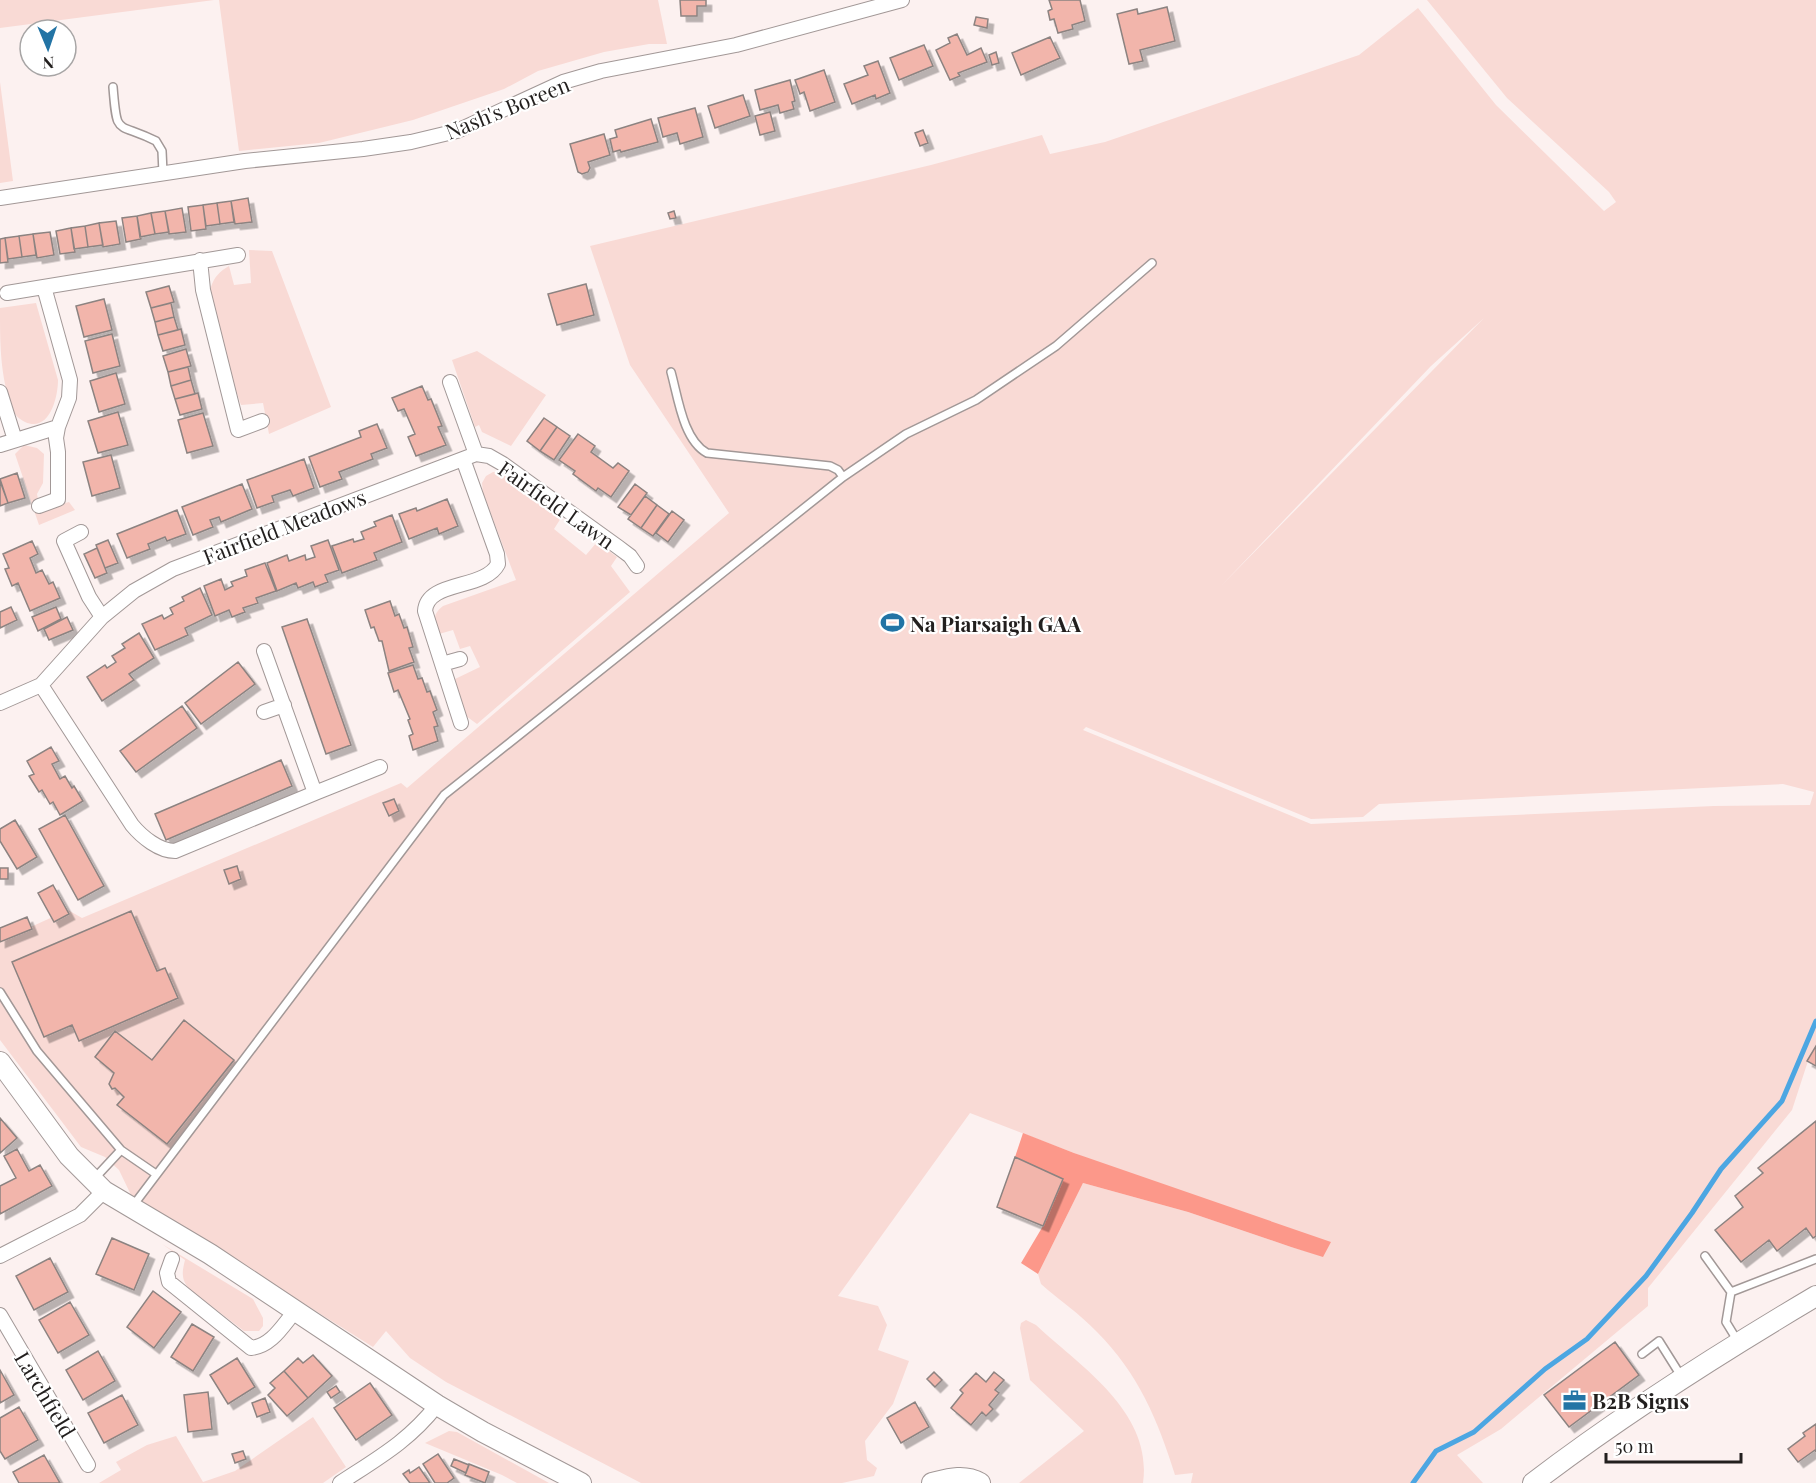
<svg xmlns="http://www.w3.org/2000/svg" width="1816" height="1483" viewBox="0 0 1816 1483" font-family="'Playfair Display',serif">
<defs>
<filter id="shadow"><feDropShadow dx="5.5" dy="5.5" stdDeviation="0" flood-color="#0004"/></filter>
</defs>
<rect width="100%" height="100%" fill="#fcf1f0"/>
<path fill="#f9dad5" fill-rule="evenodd" d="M0 0H214L0 28Z
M219 0H658L667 44H649L604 52 538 71 504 89 413 120 319 143 239 151Z
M1427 0H1816V1046L1808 1061 1792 1110 1648 1288V1306L1501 1429 1457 1455 1483 1483H1191L1193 1473 1175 1475C1158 1420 1138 1373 1097 1332 1080 1314 1059 1300 1041 1284L1038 1274 1083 1183 1188 1212 1291 1247 1323 1256 1074 1153 970 1113 838 1296 878 1306 887 1325 878 1350 909 1361 893 1404 865 1441 867 1460 877 1468 874 1476 842 1483H641L446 1382 410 1358 386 1331 373 1347 131 1195 119 1170 105 1157 81 1147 0 1040V941L68 910 82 918 401 783 407 788 729 513 630 365 590 246 931 165 1042 135 1050 154 1105 142 1359 55 1418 8 1496 105 1604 211 1616 202 1609 192 1507 98ZM1484 318 1220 587 1431 366ZM1086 727 1311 819 1363 817 1379 804 1783 784 1814 792 1810 805 1714 806 1311 824 1083 730Z
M0 82 13 181 0 183Z
M249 250 272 251 331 407 269 434 263 403 241 405C233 379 204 310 211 287 214 277 220 271 229 266L234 285 251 283Z
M36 303 58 380C58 398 49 433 25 422 19 419 15 415 12 409 0 375 0 344 0 308Z
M477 351 546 395 511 446 482 432 479 425 475 427 452 360Z
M24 445 37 448 44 454 43 483 37 494 40 510 69 502 75 510 39 525 15 454Z
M493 472 501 473 561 518 554 529 586 555 597 542 617 557 611 566 630 592 477 724 466 716 455 679 480 667 470 646 460 649 453 630 439 634C435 622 431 615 443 606L516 580 483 493 482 483 486 476Z
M162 1244 253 1299 263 1318V1326L259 1331H244L189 1289C181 1279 182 1272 185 1260Z
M1026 1320 1036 1325C1081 1367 1153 1412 1143 1483H1019L1084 1431 1030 1380 1020 1328 1021 1323Z
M313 1417 346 1467 323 1483H99L121 1470 116 1462 147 1445 176 1436 203 1482 235 1471Z
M449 1431 457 1432 549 1483H517L502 1475 425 1443Z"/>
<path fill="#fc988a" d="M1023 1133 1074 1153 1331 1242 1323 1257 1291 1247 1188 1212 1083 1183 1038 1274 1021 1263 1043 1226 1063 1179 1015 1157Z"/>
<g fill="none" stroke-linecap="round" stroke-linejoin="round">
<path stroke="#4ca6e2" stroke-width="5" d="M1413 1483 1436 1451 1474 1432 1545 1369 1587 1339 1646 1276 1692 1213 1721 1169 1782 1101 1816 1021"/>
</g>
<path fill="#f2b5ab" stroke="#8c8381" stroke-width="1.5" filter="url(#shadow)" d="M680 0H706V6H697V16H681Z
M1049 0H1080L1085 21 1072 25 1073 29 1058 33 1054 19 1050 20 1048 11 1052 9Z
M1167 7 1175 41 1140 50 1143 61 1129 64 1117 14 1137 9 1138 14Z
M976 17 988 19 987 28 974 25Z
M957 34 967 55 981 48 987 62 958 73 960 76 950 80 936 50 950 43 948 38Z
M1050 37 1060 58 1021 75 1012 53Z
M924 45 933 66 899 80 890 58Z
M996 52 999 63 992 65 989 55Z
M878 61 890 93 876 99 875 95 852 104 844 84 868 75 864 66Z
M824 70 835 102 810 111 804 92 800 94 795 80Z
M790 80 795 101 792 102 794 109 780 113 778 105 760 110 755 90Z
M743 95 750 116 715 128 708 106Z
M695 108 703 137 680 144 677 133 663 137 658 118Z
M770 112 775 131 760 135 755 116Z
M651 119 658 142 621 152 620 150 613 152 610 139 617 137 615 130Z
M923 130 928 143 920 146 915 133Z
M604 134 610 155 588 162 590 168 588 172 582 174 578 172 570 144Z
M248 198 252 222 235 224 231 201Z
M231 201 234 222 220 224 217 203Z
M217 203 220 224 206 226 203 205Z
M203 205 206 229 191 231 188 207Z
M182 208 186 232 169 234 165 211Z
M165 211 169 232 155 234 151 213Z
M674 211 676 218 670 219 668 213Z
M151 213 155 234 140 237 137 216Z
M137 216 141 239 126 242 122 218Z
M116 221 120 244 103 247 99 223Z
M99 223 103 245 88 247 85 226Z
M85 226 88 247 74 249 71 228Z
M71 228 75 252 60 254 56 231Z
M50 232 54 255 37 258 33 234Z
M33 234 36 255 22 257 19 236Z
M19 236 22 257 8 259 5 238Z
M5 238 8 262 0 263V239Z
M586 284 594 315 557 325 548 294Z
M169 286 174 302 151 308 146 292Z
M104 299 112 330 84 337 76 306Z
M171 303 174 317 155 322 151 308Z
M174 317 178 330 158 335 155 322Z
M181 329 185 345 163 351 158 335Z
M112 334 120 366 93 373 85 341Z
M186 349 191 366 168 372 163 356Z
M188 367 191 380 171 386 168 372Z
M116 373 125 404 99 412 90 381Z
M191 380 195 394 175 399 171 386Z
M422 386 428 400 431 399 442 426 438 427 446 445 416 456 408 437 415 434 404 409 398 411 392 398Z
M198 393 202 409 180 415 175 399Z
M118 412 128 445 98 453 88 421Z
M203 413 213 446 187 453 178 420Z
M544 418 557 427 540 451 527 441Z
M377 424 387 448 371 454 373 459 339 472 342 479 320 487 309 457 361 437 359 431Z
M557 427 570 436 554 460 540 451Z
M578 434 595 446 591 452 613 468 618 463 629 471 611 497 598 488 596 491 573 474 575 471 559 460Z
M111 455 120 488 92 496 83 462Z
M304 459 314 488 293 496 290 490 272 496 274 502 257 508 247 480Z
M17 473 25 498 8 503 0 479Z
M0 481 8 503 0 506Z
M242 484 252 509 221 522 219 517 210 520 213 527 193 535 182 507Z
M635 484 647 493 631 515 618 507Z
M645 496 657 505 641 528 628 519Z
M447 499 458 526 439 534 437 528 409 539 399 514 416 508 417 511Z
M657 505 669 514 653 536 641 528Z
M177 510 186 534 167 541 165 537 148 544 150 549 127 558 117 534Z
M672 511 684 520 668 542 656 533Z
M392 515 402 542 374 553 377 560 342 573 332 546 353 539 354 542 364 539 361 532 376 526 374 522Z
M108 540 118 563 105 568 96 545Z
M328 540 339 570 325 575 328 582 315 587 313 582 298 588 296 583 277 591 267 563 287 555 289 561 305 555 306 560 315 557 311 546Z
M32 541 38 554 30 558 36 573 42 570 49 584 53 582 60 598 30 611 18 583 12 586 5 569 9 568 3 554Z
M97 548 107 573 95 578 84 554Z
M265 563 276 591 256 598 258 603 243 608 245 612 232 617 229 610 215 616 204 586 221 579 225 590 233 586 231 582 247 576 245 570Z
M200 588 212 615 185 628 188 635 155 650 142 624 162 615 164 619 173 614 170 608 184 601 182 597Z
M390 601 395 616 399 614 404 628 407 627 413 647 409 648 414 662 389 671 382 641H379L374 627 371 628 365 610Z
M11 607 17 620 0 628V612Z
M56 607 61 619 38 631 32 617Z
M67 617 73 630 49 640 44 629Z
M307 619 351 745 326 754 282 627Z
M139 633 154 658 129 674 134 680 102 701 87 677 105 665 107 668 116 662 112 656 125 648 122 644Z
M238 662 255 684 201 724 185 703Z
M413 665 418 679 422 678 427 692 430 691 437 710 433 712 438 726 434 727 438 741 413 750 409 736 413 734 408 720 410 719 398 690 394 692 388 673Z
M182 706 197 728 136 772 120 751Z
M51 747 59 761 52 764 60 779 65 776 72 788 74 786 83 801 60 815 53 802 50 804 42 790 39 792 29 776 34 774 27 761Z
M281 760 292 786 166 840 155 814Z
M394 799 399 811 389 816 383 803Z
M65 815 104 886 78 900 39 829Z
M15 820 37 857 17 869 0 841V829Z
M237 866 241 879 229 884 224 870Z
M0 868H8V879H0Z
M53 885 69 914 54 922 38 893Z
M131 911 157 971 165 968 178 998 79 1041 72 1025 44 1037 12 962Z
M27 917 32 929 0 942V928Z
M184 1020 234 1060 167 1144 117 1105 124 1097 115 1088 112 1089 109 1084 114 1073 95 1057 115 1031 152 1060Z
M1816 1046V1066L1807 1061Z
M0 1118 17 1138 0 1153Z
M1816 1121V1236L1813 1238 1806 1228 1777 1251 1769 1240 1741 1262 1715 1230 1743 1207 1735 1196 1763 1173 1758 1168Z
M17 1149 29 1171 40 1165 52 1186 0 1214V1186L16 1178 4 1156Z
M1015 1157 1063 1179 1043 1226 997 1207Z
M112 1238 149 1254 134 1290 96 1274Z
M50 1258 68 1292 34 1310 16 1276Z
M153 1291 181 1312 154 1348 127 1327Z
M70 1302 89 1335 58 1353 39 1320Z
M192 1324 214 1337 193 1371 171 1357Z
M1615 1342 1639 1375 1569 1427 1544 1395Z
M98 1351 115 1381 83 1400 66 1370Z
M313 1355 332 1376 308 1398 284 1371 298 1358 303 1363Z
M237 1358 255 1387 228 1404 210 1375Z
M0 1370 14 1395 0 1403Z
M284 1371 308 1398 287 1416 268 1395 275 1388 270 1383Z
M934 1372 942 1380 935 1387 927 1379Z
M994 1372 1004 1380 995 1390 999 1393 989 1405 993 1409 986 1416 982 1412 971 1425 951 1408 963 1393 960 1390 976 1373 986 1382Z
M370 1383 392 1415 356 1440 334 1408Z
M336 1386 340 1392 331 1398 327 1392Z
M208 1392 212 1429 188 1432 184 1395Z
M122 1395 138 1425 104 1443 88 1413Z
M265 1398 270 1412 257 1417 252 1403Z
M915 1402 929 1427 901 1443 887 1418Z
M19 1407 38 1440 5 1459 0 1451V1418Z
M1816 1424V1452L1815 1450 1798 1462 1788 1449 1805 1436 1803 1433Z
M243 1451 246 1459 235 1463 232 1454Z
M438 1454 454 1478 447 1483H435L423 1464Z
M44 1455 60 1483H19L13 1472Z
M454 1459 469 1465 466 1473 451 1466Z
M469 1464 489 1472 485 1483 465 1475Z
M419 1467 430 1483H410L403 1474 409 1470 410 1473Z"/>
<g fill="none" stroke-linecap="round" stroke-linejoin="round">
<defs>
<path id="lane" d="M113 87C117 138 116 121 156 141L162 151 163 173
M671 372C678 397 683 440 707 453L830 466 838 470 843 477
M0 992 37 1051 121 1150 156 1174
M94 1179 121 1150
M132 1207 444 795 843 477 906 434 976 400 1056 346 1152 263
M1705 1256 1731 1292 1726 1322 1737 1340
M1731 1292 1816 1259
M1642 1354 1659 1341 1681 1376"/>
<path id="street" d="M0 198 245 161 363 149 411 142 457 131 563 82 601 71 736 45 902 0
M200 260 203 290 238 430 262 421
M7 293 238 255
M450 382 476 454 489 456 503 464 618 547 630 556 637 566
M0 392 15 440
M0 445 58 427 69 398 70 380 44 287
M39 506 58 499V452L56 438 58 427
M81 532 64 541 89 597 102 617
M442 664 460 659
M41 685 132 825C142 837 159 851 175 851L315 793 264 651
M0 703 41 685 102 617 134 591 173 569 476 454
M264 712 284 705
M461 723 425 611C427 580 485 590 498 564L497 554 463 459
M315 793 380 767
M0 1256 80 1215 104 1191
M172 1259 167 1273 169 1282 251 1348C272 1346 283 1325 296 1310
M0 1315 88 1465
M340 1483C378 1458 409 1441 437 1405"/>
<path id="secondary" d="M0 1062 69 1156 104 1191 210 1254 437 1405 483 1432 581 1483
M932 1483C948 1479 964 1474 980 1483
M1533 1483C1623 1414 1718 1354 1816 1296"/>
</defs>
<use href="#lane" stroke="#a29897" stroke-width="10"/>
<use href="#street" stroke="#a29897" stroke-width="16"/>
<use href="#secondary" stroke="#a29897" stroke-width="22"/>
<use href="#lane" stroke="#fff" stroke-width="7"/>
<use href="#street" stroke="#fff" stroke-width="14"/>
<use href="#secondary" stroke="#fff" stroke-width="20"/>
</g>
<defs>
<symbol id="stadium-bare" viewBox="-9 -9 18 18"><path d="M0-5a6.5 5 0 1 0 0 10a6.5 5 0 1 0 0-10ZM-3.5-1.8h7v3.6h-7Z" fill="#2374a5" stroke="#fff" stroke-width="2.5" paint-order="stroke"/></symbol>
<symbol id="office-bare" viewBox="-9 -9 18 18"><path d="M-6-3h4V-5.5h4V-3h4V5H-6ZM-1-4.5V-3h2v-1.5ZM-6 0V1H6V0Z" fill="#2374a5" stroke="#fff" stroke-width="2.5" paint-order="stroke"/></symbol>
</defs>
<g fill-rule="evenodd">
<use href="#stadium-bare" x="876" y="606" width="33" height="33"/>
<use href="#office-bare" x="1558" y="1384" width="33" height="33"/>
</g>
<g text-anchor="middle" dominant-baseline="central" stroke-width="4.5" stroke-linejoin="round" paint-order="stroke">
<g font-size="21" fill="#221f1e" stroke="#fff">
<text transform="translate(507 107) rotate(-22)">Nash's Boreen</text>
<text transform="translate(557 504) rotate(35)">Fairfield Lawn</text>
<text transform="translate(284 526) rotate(-21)">Fairfield Meadows</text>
<text transform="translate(46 1394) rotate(59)">Larchfield</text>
</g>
<g font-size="21" font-weight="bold" fill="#221f1e" stroke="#fff" text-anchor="start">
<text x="910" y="623">Na Piarsaigh GAA</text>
<text x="1592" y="1400">B2B Signs</text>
</g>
</g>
<g transform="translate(48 48) rotate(178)"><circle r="28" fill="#ffffff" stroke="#a7a5a5" stroke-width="1.5"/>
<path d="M0-4.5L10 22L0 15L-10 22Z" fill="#2374a5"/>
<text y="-9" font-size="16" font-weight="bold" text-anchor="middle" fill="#221f1e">N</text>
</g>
<path d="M1606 1453v9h135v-9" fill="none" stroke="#221f1e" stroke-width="3"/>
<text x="1615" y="1453" font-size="18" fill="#221f1e" stroke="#ffffff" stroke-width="4.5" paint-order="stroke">50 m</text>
</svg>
